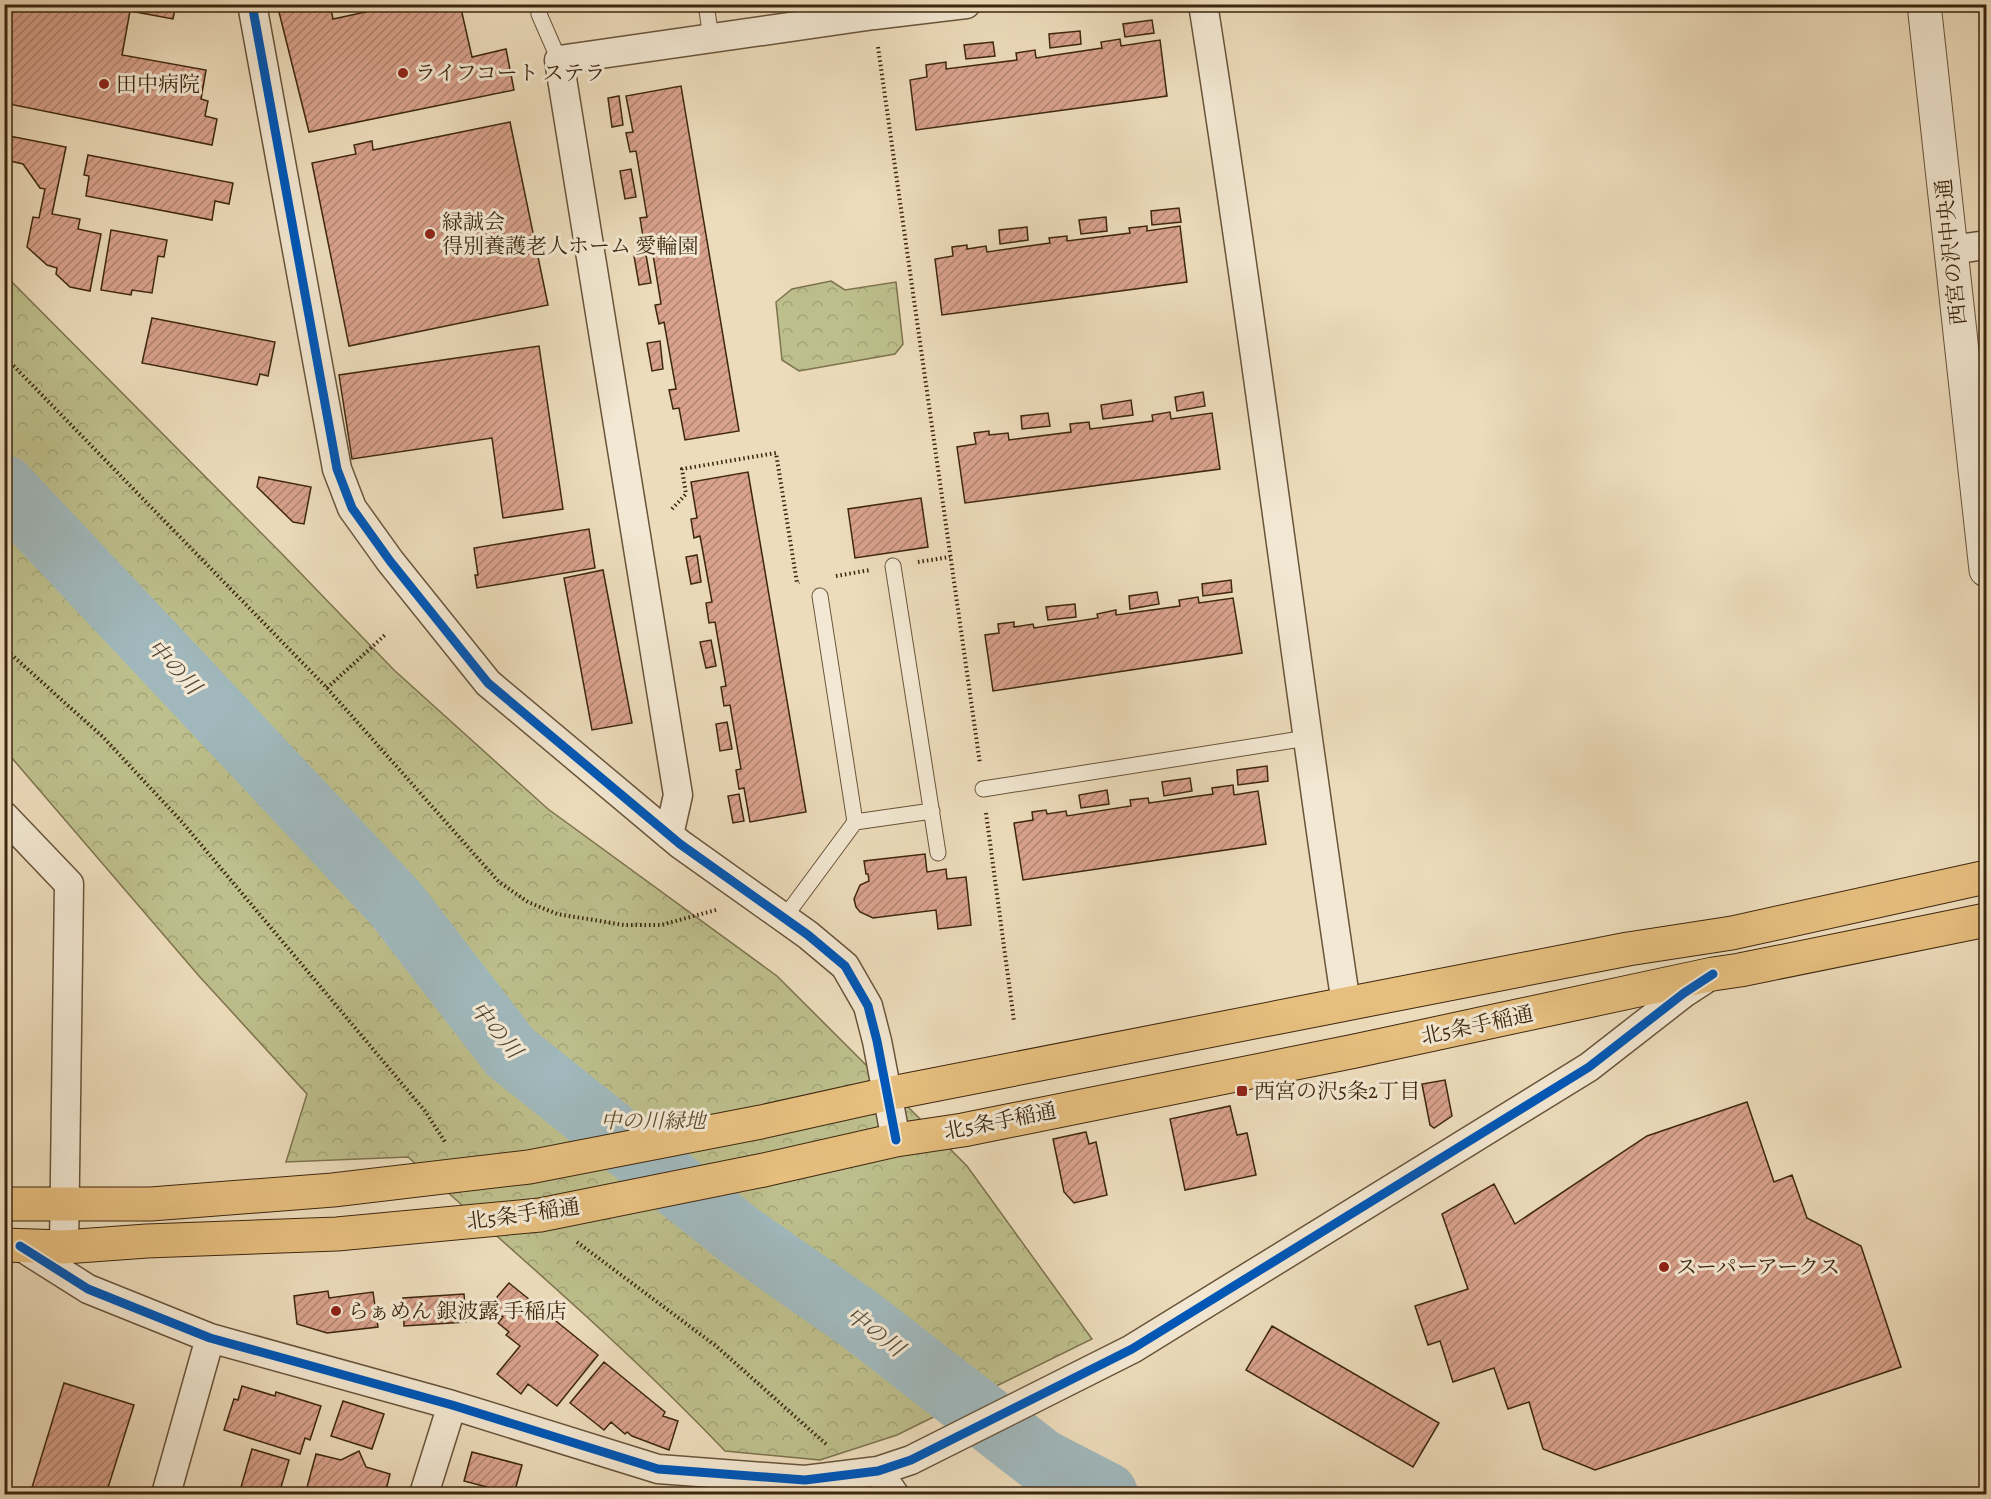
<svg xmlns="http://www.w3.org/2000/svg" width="1991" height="1499" viewBox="0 0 1991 1499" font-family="Alegreya,'Noto Serif JP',serif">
<defs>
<pattern id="forest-crowns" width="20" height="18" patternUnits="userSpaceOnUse" patternTransform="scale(1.5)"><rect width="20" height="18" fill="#bdbf8c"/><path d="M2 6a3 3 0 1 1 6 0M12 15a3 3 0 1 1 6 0" fill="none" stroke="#a3a478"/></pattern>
<pattern id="building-hatch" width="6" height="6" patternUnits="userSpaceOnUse" patternTransform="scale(1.5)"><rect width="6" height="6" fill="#d9a28c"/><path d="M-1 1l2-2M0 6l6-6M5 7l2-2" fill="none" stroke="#b18471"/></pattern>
</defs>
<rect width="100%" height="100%" fill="#eddcbb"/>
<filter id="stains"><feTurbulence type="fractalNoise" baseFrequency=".00333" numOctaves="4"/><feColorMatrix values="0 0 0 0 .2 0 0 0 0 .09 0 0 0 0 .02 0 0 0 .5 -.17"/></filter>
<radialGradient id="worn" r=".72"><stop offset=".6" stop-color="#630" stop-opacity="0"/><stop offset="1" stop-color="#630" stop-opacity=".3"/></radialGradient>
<path fill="url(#forest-crowns)" stroke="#7d734e" stroke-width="1.5" d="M4 274 285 557 394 670 548 809 777 976 967 1166 1092 1339 897 1435 820 1460 725 1451C626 1347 515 1253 408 1157L286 1162 307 1094 199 976 5 750Z
M831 281 845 290 896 282 903 344 895 354 799 371 782 360 776 302 792 289Z"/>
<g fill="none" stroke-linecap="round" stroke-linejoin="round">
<path stroke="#a0b8bc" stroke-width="64" d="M4 487 396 904 510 1052 739 1235 859 1319 1042 1461 1106 1494"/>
</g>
<path fill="url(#building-hatch)" stroke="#3d270f" stroke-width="1.5" d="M4 4H176L173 19 130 11 122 55 206 70 201 99 208 101 205 116 217 119 212 145 4 103Z
M277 4H330L333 19 389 7V4H460L472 57 506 49 514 90 309 132Z
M1152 20 1154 33 1125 37 1123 24Z
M1080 31 1081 44 1050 48 1049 34Z
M1120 39 1121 46 1160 40 1167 96 916 130 910 80 927 77 926 65 946 62V69L1017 60 1016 53 1035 50 1036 58 1102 48 1101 42Z
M993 42 995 56 966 59 964 45Z
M681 86 739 431 685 440 679 408 673 409 669 390 676 389 664 322 659 324 655 305 661 304 650 236 643 237 640 218 647 217 636 151 630 152 626 133 633 132 626 96Z
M619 96 623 125 612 127 608 98Z
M510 122 548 305 349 346 312 163 356 154 354 145 372 141 373 150Z
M4 135 66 147 52 214 80 219 78 229 101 234 90 291 70 287 56 274 57 268 47 265 27 247 33 217 39 218 45 189 40 188 23 164 10 161 9 165 4 164Z
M88 155 233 183 229 204 215 201 212 220 86 196 89 176 84 175Z
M631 169 636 197 625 199 620 171Z
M1179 208 1181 222 1152 225 1151 211Z
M1106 217 1107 231 1081 234 1079 220Z
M1147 226V231L1180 226 1187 282 942 315 935 259 953 256 952 247 967 245V249L986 246 987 252 1050 243 1049 238 1067 236V241L1130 233 1129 228Z
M1027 227 1028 240 1000 244 999 230Z
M111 230 167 240 164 257 158 256 152 293 132 290 131 295 101 290Z
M646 255 651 283 639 285 634 256Z
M152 318 275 342 268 376 260 374 257 385 142 363Z
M660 341 663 369 652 371 647 343Z
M539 346 563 509 503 518 492 438 352 459 339 375Z
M1203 392 1205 406 1177 411 1175 397Z
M1131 400 1133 415 1103 419 1101 405Z
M1170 412 1171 419 1212 413 1220 469 965 503 957 447 976 444 974 433 989 431V435L1008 433 1009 440 1071 432 1070 424 1089 422 1090 429 1153 421 1152 415Z
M1048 413 1050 426 1022 429 1021 416Z
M748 472 806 812 750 822 744 788 739 789 736 770 741 769 730 705 724 706 721 687 726 686 715 622 709 623 706 603 712 602 700 536 694 538 691 519 697 518 691 482Z
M259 477 311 487 304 524 293 522 257 487Z
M921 498 928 547 855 558 848 509Z
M589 529 595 568 477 588 475 575H478L474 548Z
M697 555 701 582 691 584 686 557Z
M603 570 632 723 592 730 564 578Z
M1231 580 1232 592 1203 596 1202 584Z
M1157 592 1159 604 1130 609 1129 596Z
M1198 597 1199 603 1233 598 1242 653 993 691 985 635 999 633 998 624 1014 622V627L1033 624 1034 628 1098 618 1097 614 1116 610V615L1180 606 1179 600Z
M1075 604 1076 617 1048 620 1046 607Z
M711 640 716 666 706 668 700 642Z
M727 722 732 749 720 751 716 724Z
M1267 766 1268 781 1238 785 1237 770Z
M1190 778 1192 791 1164 796 1162 782Z
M1233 785 1234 795 1258 791 1266 844 1023 880 1014 823 1033 820 1032 812 1046 810 1047 814 1066 811 1067 816 1131 806 1130 800 1148 798 1149 803 1213 794 1212 788Z
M1107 790 1109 804 1081 808 1079 795Z
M739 794 744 821 733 823 728 796Z
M925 854 927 872 946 869 947 879 966 877 971 925 938 929 936 910 873 918 860 912 856 907 854 899 860 885 869 881 868 874H866L864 861Z
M1445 1080 1452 1116 1434 1128 1430 1125 1422 1084Z
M1747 1102 1774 1182 1792 1175 1807 1218 1861 1246 1901 1367 1595 1470 1543 1449 1529 1402 1508 1409 1494 1368 1453 1382 1440 1341 1428 1345 1415 1306 1468 1289 1442 1214 1494 1184 1515 1224 1647 1136Z
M1230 1106 1237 1135 1247 1133 1256 1175 1185 1190 1170 1119Z
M1086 1132 1089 1144 1096 1142 1107 1195 1074 1203 1064 1192 1053 1139Z
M509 1283 598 1355 557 1406 528 1384 521 1394 497 1374 520 1346 506 1335 509 1332 498 1323 503 1317 500 1315 497 1297Z
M328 1291 329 1298 373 1292 378 1327 327 1333 297 1324 294 1296Z
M464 1294 466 1322 404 1326 403 1298Z
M1272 1326 1439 1423 1413 1467 1246 1370Z
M604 1362 665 1412 663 1416 678 1421 669 1450 632 1436 627 1432 625 1434 611 1422 604 1430 570 1403Z
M64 1383 134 1405 106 1494H30Z
M242 1386 275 1396 276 1392 321 1406 310 1440 305 1438 300 1454 224 1430 234 1399 238 1400Z
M343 1401 384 1414 372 1449 331 1436Z
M252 1449 289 1460 279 1494H239Z
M359 1451 366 1467 390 1474 385 1494H319L306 1491 316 1454 341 1460Z
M472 1452 522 1465 514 1494H485L487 1487 464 1481Z"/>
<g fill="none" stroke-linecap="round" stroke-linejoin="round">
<defs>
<path id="service" d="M538 4 539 14 559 60
M706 4 711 38
M893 566 938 853
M983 789 1307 738
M855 822 932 811
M784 918 855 822 820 596"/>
<path id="minor" d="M252 4 337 469 352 508 390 561 488 683 680 844 808 935 845 966 868 1006 877 1041 896 1140
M1203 4C1256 337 1296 671 1346 1004
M1951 250 1986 245
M4 816 69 884 64 1247
M669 835 678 795 559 60 874 15 966 4
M20 1246 88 1289 210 1338 452 1405 658 1469 805 1480 878 1471 911 1460 1132 1349 1589 1067 1684 993 1707 978
M878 1471 894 1494
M166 1494 210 1338
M424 1494 452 1405"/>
<path id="tertiary" d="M1924 4 1986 570"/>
<path id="trunk" d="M4 1204H151L333 1190 529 1167 761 1122 887 1094 1346 1004 1628 949 1732 933 1986 877
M4 1245 64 1247 147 1241 337 1234 540 1215 764 1170 896 1140 963 1130 1355 1051 1713 974 1740 970 1986 920"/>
</defs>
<use href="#service" stroke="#69543a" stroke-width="17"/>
<use href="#minor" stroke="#69543a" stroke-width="31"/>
<use href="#tertiary" stroke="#69543a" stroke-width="35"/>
<use href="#trunk" stroke="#3d270f" stroke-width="35"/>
<path stroke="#3d270f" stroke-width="4" stroke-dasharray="1.5 3" stroke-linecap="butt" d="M878 47 980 764
M4 356 327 688 499 882 528 902 557 914 624 925H661L716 910
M672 509 686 494 682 469 776 453 797 583 799 582
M918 562 950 557
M836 576 870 570
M4 648 103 737 182 822 425 1111 445 1142
M327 688 386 634
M986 813 1014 1021
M577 1242 716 1346 827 1445"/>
<use href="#service" stroke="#f3e8d3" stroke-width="15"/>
<use href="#minor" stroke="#f3e8d3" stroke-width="28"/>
<use href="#tertiary" stroke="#f3e8d3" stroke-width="33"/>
<use href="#trunk" stroke="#e6be7e" stroke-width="33"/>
<defs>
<path id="cycleway" d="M252 4 337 469 352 508 390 561 488 683 680 844 808 935 845 966 868 1006 877 1041 896 1140
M20 1246 88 1289 210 1338 452 1405 658 1469 805 1480 878 1471 911 1460 1132 1349 1589 1067 1684 993 1713 974"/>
</defs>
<use href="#cycleway" stroke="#f3e8d3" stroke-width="13"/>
<use href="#cycleway" stroke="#0057b8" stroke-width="9"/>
</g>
<g fill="#8f2418" stroke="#f3e8d3" stroke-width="2">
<circle cx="403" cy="73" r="6"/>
<circle cx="104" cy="84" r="6"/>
<circle cx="430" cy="234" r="6"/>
<rect x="1236" y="1085" width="12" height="12" rx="3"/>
<circle cx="1664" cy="1267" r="6"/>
<circle cx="336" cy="1311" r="6"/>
</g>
<g text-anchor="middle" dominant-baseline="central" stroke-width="6" stroke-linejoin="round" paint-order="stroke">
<g font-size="21" fill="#3d270f" stroke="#f3e8d3" text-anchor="start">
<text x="415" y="73">ライフコート ステラ</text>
<text x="116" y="84">田中病院</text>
<text x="442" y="222">緑誠会<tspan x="442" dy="24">得別養護老人ホーム 愛輪園</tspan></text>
<text x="1254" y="1091">西宮の沢5条2丁目</text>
<text x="1676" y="1267">スーパーアークス</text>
<text x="348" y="1311">らぁめん 銀波露 手稲店</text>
</g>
<g font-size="21" fill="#3d270f" stroke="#f3e8d3">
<text transform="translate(1951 252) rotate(-96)">西宮の沢中央通</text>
<text transform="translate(1477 1025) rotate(-12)">北5条手稲通</text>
<text transform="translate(1000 1121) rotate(-11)">北5条手稲通</text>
<text transform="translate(523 1214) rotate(-8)">北5条手稲通</text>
</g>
<g font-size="21" font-style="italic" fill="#5d4d2e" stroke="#f3e8d3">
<text x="653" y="1121">中の川緑地</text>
</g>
<g font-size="22" font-style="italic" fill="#564b3a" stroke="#f3e8d3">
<text transform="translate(174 667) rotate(47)">中の川</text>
<text transform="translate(496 1030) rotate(50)">中の川</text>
<text transform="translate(875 1332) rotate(37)">中の川</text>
</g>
</g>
<rect width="1991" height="1499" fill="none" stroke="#eddcbb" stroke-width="24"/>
<rect x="6" y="6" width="1979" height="1487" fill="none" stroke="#3d270f" stroke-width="3"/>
<rect x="12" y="12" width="1967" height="1475" fill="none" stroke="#3d270f" stroke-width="1.5"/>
<rect width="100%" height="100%" filter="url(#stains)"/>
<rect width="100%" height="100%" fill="url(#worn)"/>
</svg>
